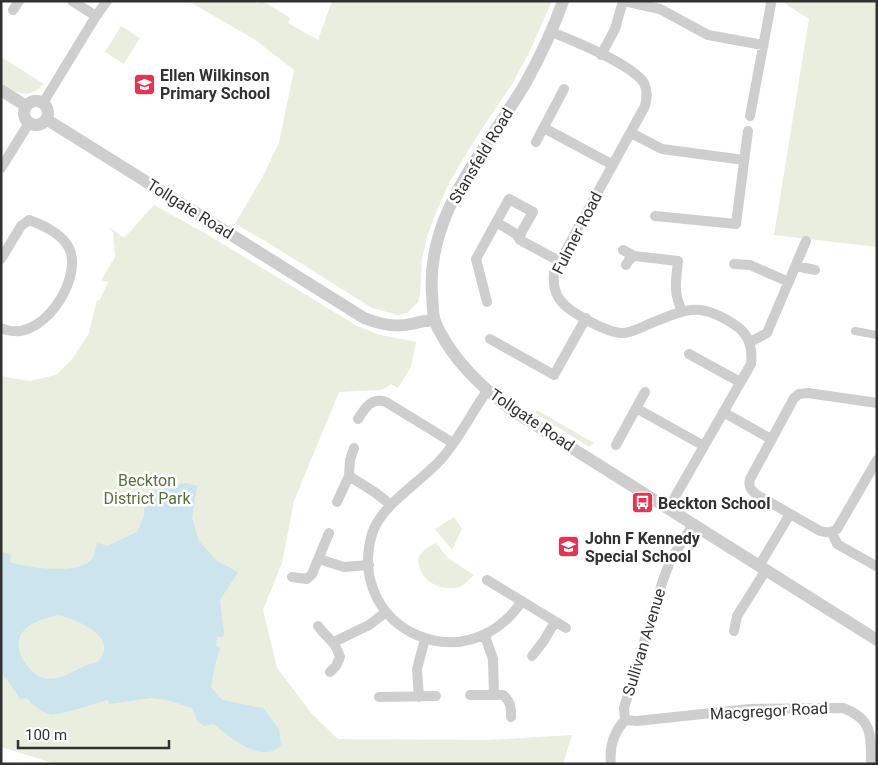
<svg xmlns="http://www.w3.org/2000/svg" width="878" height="765" viewBox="0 0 878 765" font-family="Roboto,sans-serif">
<rect width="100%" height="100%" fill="#fff"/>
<path fill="#e9eedf" d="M188 1H253L258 4 259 1H263L290 18 288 23 318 40 332 1H552L529 53 512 84 477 136 450 181 435 215 427 237 422 259 420 295 418 302 407 313 398 315 372 308 267 242 235 224 262 178 279 143 294 70 254 39Z
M781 1H877V247L774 235 809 19Z
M121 26 140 38 124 64 105 52Z
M1 57 44 84C26 100 19 94 1 83Z
M154 205 208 235 357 326 377 334 416 342 411 367 398 388 391 384 382 390 339 392 294 501 282 563 263 610 277 668 312 714 338 739 487 740 572 735 563 764H56L1 747V375L5 377 30 381 56 375 73 358 89 333 97 300 99 301 108 282 101 280 115 257 113 232 109 227 124 238Z
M537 410 594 443 589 447 535 413Z
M454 517 462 529 452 550 435 529Z
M436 543 448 558 474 575C468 580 462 588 454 588 435 590 418 577 418 558L425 549Z"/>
<path fill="#cbe4ee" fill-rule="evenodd" d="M186 483 197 486 192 518 199 541 217 561 238 572 220 600 224 633 223 637H217L216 646 220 648 215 665 211 687 222 700 263 708 279 729 281 745C263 765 230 738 214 724L204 726 198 722 192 708 167 700 151 698 109 704 108 700C96 703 60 716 50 714 42 712 31 704 27 698L21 699C15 693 7 677 1 674V552L11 555 10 562C27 568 77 575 91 560 95 556 96 548 97 542L107 546 137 532 144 516 145 501 150 493 162 488ZM59 615C79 621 120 637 98 662 79 664 62 685 40 677 32 673 26 665 22 658 8 630 37 619 59 615Z"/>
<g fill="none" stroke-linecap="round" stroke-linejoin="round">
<path stroke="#cecece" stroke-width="8" d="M855 331 877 335"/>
<path stroke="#cecece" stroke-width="10" d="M72 1 96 16
M624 1 660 9 708 35 763 45
M13 10 19 1
M552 32C574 41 632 64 644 83 648 91 647 98 645 106L554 272C553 282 554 292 560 300 570 313 609 334 624 333 633 332 641 328 649 324 687 309 699 301 735 325 749 334 753 347 751 364L668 509
M601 55 615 29 623 1
M43 103 96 16 107 1
M750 116 771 4 770 1
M544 128 613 165
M631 133 662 149 744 160
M536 142 564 89
M1 168 29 123
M655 216 736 224 748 131
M496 222 516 234 520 240 559 261
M623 250 634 256 678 261C676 281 673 292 682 311
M1 259 21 226 29 220C43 225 62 234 69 248 84 279 40 347 1 328
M734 264 750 265 789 282
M626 265 629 260 634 256
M796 266 815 270
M487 302 476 259 509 199 533 212 521 233 520 240
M490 339 554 375 586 318
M750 342 767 333 806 241
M689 354 740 382
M487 391C472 412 460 437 443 457 423 481 381 504 372 534 345 629 466 685 522 601
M877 403 808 393 799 394 794 398 750 479C748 487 751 490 757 495L820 531C827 533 831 533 837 529L877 460
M636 408 704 446
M723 412 771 439
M358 419C365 408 371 397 386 402L453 443
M616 445 645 392
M349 476 376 493 391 505
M337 502 349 476 350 460 354 448
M832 532 837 544 876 566
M319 559 344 567 369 565
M759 566 790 514
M292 577 307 579 312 574 329 533
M487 580 566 628
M318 626C328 640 335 640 340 657L336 666 330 672
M734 631 737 616 766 570
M485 636 493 659 494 695
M334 642 369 625 386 612
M532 656 543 642 555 622
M470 695H503C511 702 511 707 511 717
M379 697 436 696
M419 697 417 669 425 639
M625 720 637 721 749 709 843 708C873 719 871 736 871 764
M611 764C609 747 614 732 625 720L624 708 663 580 671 559 693 525"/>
<path stroke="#cecece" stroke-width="12" d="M563 1C553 30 540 57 525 84 486 150 426 213 432 294 433 303 432 313 435 321 437 328 442 335 445 341 463 370 486 390 513 411L877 640
M1 90 26 106
M24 113a12 12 0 1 1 24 0a12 12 0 1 1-24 0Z
M46 119 364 318C379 324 395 328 411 324 420 322 425 320 434 321"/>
</g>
<defs>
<symbol id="school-square" viewBox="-11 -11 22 22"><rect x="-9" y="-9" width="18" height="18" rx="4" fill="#ea3150" stroke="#fff"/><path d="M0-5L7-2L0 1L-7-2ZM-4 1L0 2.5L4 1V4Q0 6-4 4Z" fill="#fff"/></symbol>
<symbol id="bus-square" viewBox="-11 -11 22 22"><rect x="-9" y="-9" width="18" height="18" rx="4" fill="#ea3150" stroke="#fff"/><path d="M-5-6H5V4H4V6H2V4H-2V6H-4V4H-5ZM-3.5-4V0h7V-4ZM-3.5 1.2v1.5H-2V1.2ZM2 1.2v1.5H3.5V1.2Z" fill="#fff"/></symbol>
</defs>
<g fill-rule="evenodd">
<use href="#school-square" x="132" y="72" width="25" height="25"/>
<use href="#bus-square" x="630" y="490" width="25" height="25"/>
<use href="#school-square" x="556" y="534" width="25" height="25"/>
</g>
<g text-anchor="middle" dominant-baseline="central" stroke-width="5" stroke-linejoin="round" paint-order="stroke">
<g font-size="16" font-weight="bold" fill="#313131" stroke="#fff" text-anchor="start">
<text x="160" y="75">Ellen Wilkinson<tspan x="160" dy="18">Primary School</tspan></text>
<text x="658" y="503">Beckton School</text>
<text x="585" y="538">John F Kennedy<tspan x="585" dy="18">Special School</tspan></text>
</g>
<g font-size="16" fill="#313131" stroke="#fff">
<text transform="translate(481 156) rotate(-59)">Stansfeld Road</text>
<text transform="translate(190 209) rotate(32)">Tollgate Road</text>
<text transform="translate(577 233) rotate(-63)">Fulmer Road</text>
<text transform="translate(532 420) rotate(34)">Tollgate Road</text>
<text transform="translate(644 642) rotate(-73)">Sullivan Avenue</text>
<text transform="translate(769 711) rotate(-3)">Macgregor Road</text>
</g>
<g font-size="16" fill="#596f3c" stroke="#fff">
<text x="147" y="480">Beckton<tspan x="147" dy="18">District Park</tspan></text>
</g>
</g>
<rect width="878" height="765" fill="none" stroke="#313131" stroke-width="5"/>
<path d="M18 740v8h151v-8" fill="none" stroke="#313131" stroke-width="2.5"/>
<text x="25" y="740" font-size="15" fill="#313131" stroke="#ffffff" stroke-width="4" paint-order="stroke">100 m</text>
</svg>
